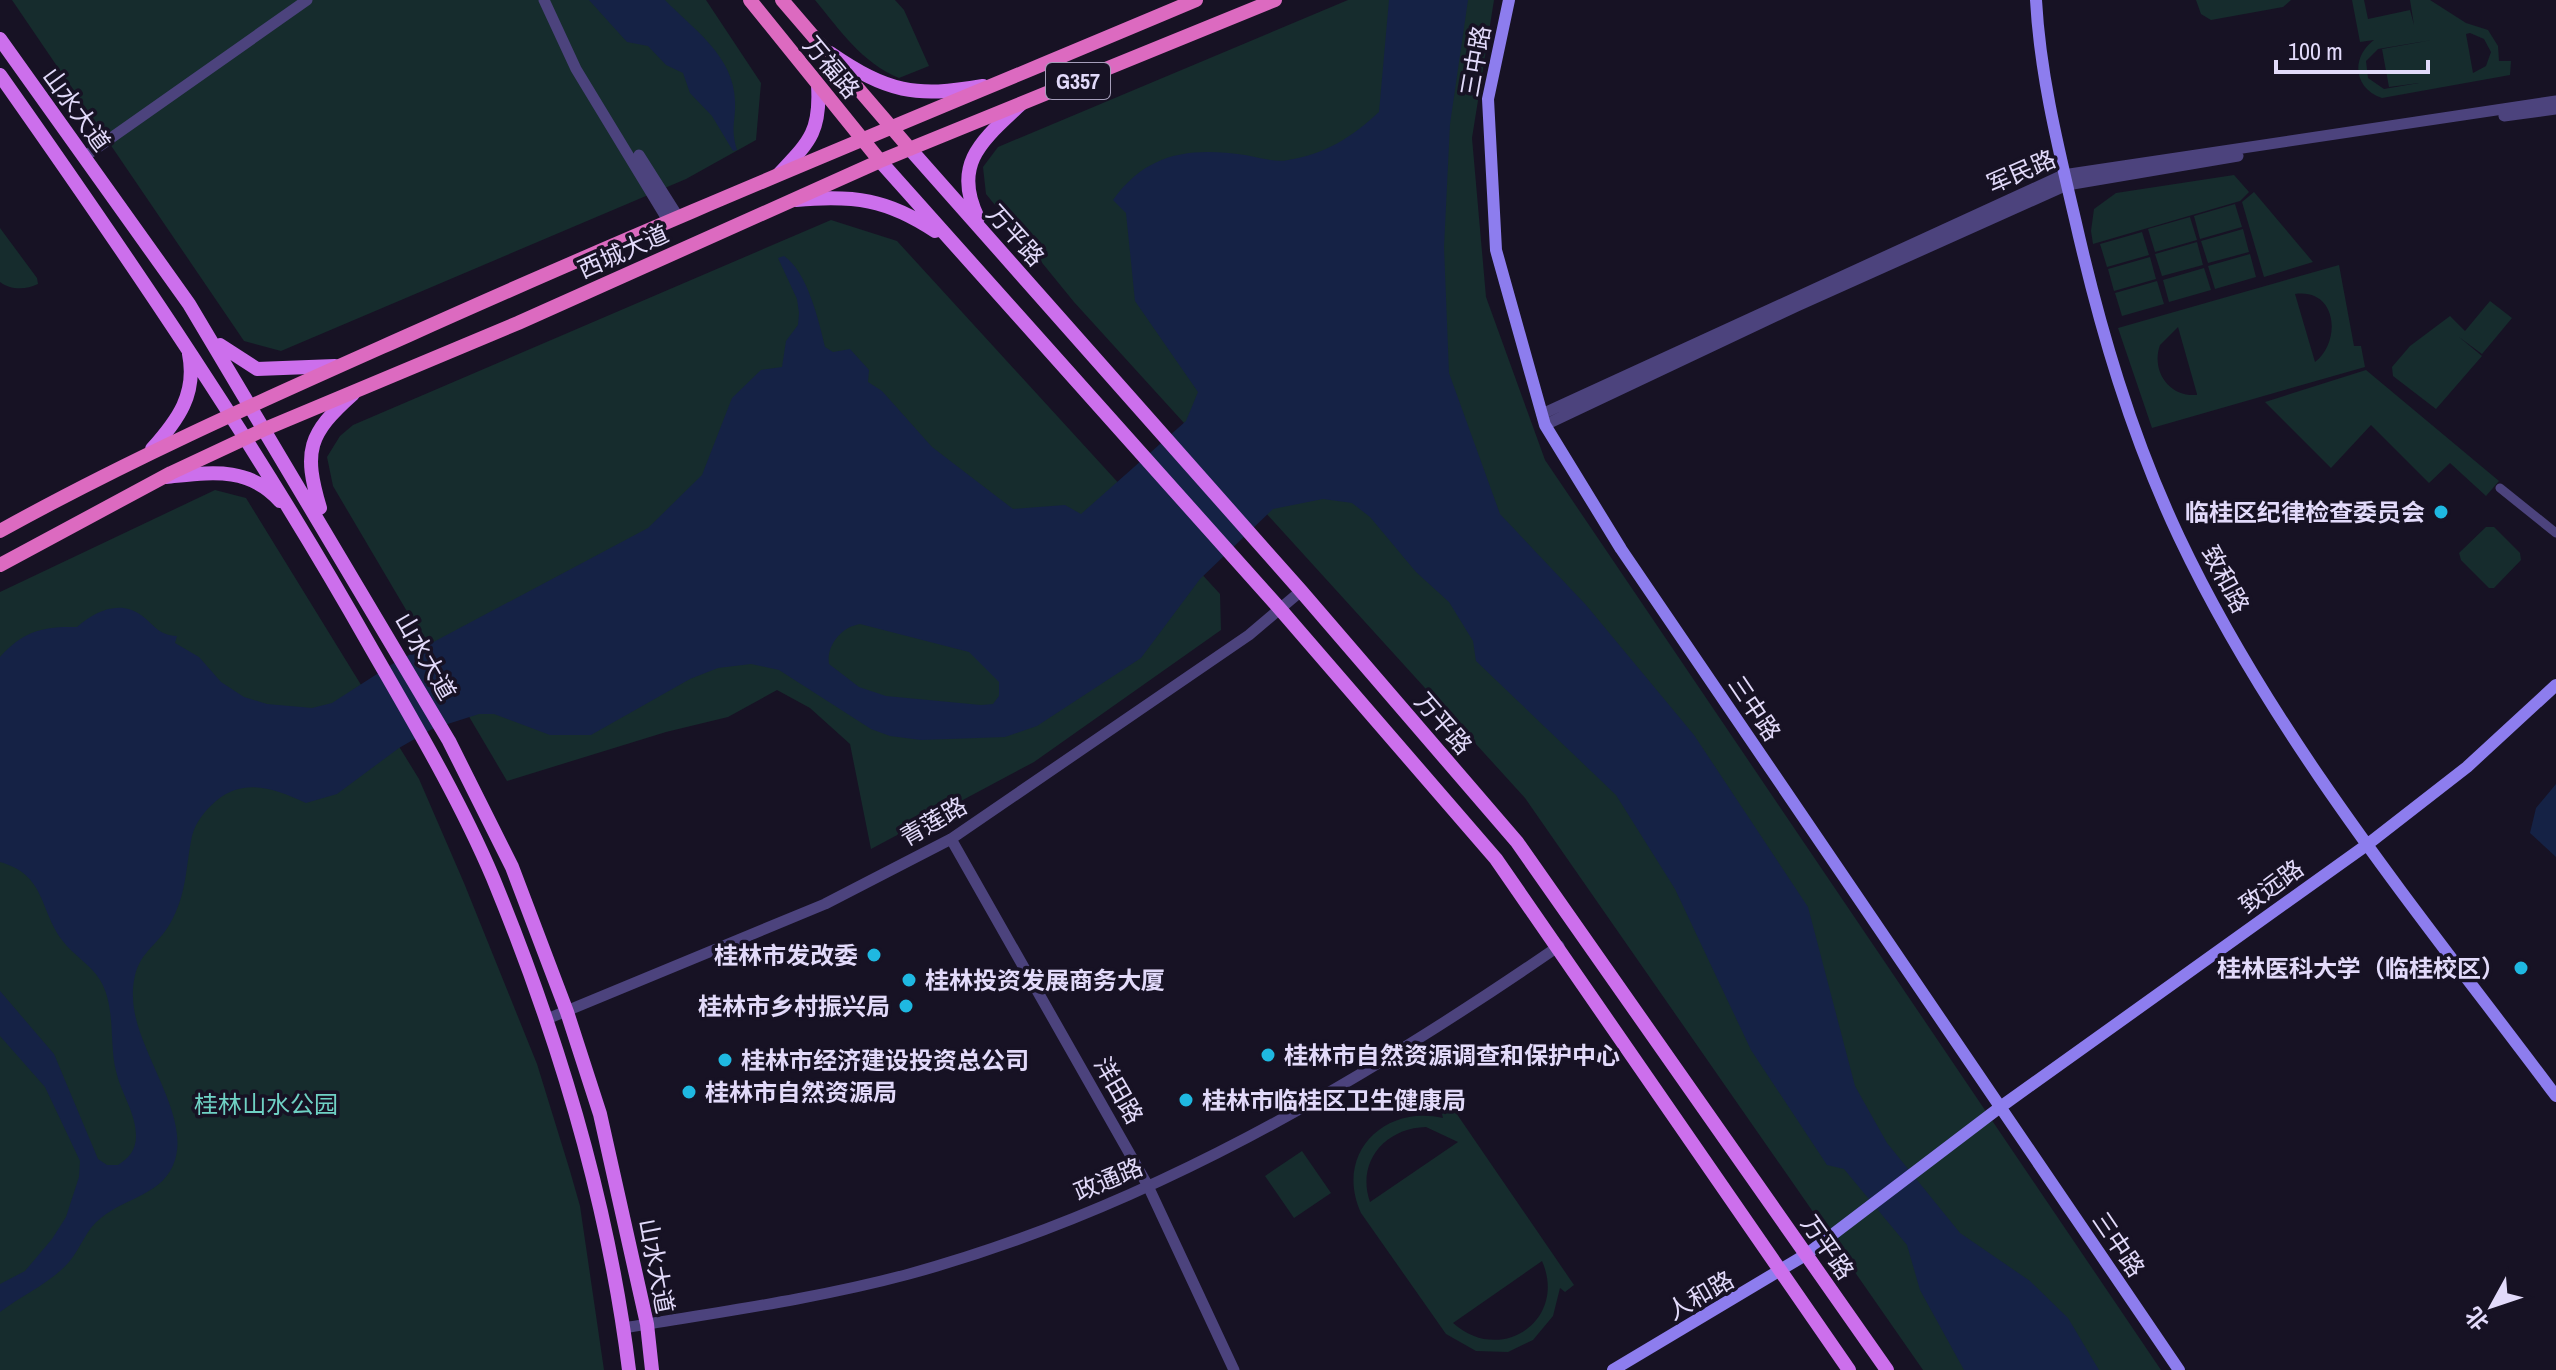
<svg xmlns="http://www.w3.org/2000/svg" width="2556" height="1370" viewBox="0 0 2556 1370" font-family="'Archivo Narrow','Noto Sans SC',sans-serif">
<rect width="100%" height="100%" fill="#171224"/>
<path fill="#162c2d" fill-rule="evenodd" d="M12 0H706L761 83 756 140 686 179 281 351 244 341Z
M815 0H895L904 10 929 66 899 78C862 63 839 29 815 0Z
M1348 0H1494L1472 138 1486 297 1545 460 2161 1370H1923L1525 798 1074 302 986 194 983 167 998 147Z
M2196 0H2291L2283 7 2211 20 2201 14Z
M2352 0H2364L2368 19 2410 10 2414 25 2410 0H2430L2466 23 2488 30 2498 46 2499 61H2511L2510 75 2382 98C2353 88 2351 57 2374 40L2360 42ZM2470 33 2484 39 2491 52 2486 66 2473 73 2466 34ZM2432 40 2382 49 2389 87 2419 83 2384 89 2368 78 2366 61 2378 49Z
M2234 175 2249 192 2240 201 2093 244 2091 231 2094 209 2116 193Z
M2254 192 2313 262 2264 277 2242 202Z
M2235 204 2242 227 2200 239 2194 216Z
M2190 217 2197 240 2155 252 2148 229Z
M831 220 897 241 1220 594 1221 630 1034 762 871 849 850 744 810 708 777 690 728 717 666 732 507 781 333 486 327 457 340 436 353 425Z
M0 228 37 278 38 284C26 290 10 290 0 282Z
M2243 229 2249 252 2208 263 2201 241Z
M2142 232 2149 255 2107 267 2100 244Z
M2197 242 2203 265 2162 276 2155 254Z
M2250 254 2256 277 2215 289 2208 266Z
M2150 257 2156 279 2114 291 2108 269Z
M2339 265 2354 346H2361L2365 367 2152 428 2118 328ZM2295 294C2337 288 2342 341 2315 362ZM2178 327 2197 394V395C2168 397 2151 370 2160 345Z
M2204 268 2211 290 2169 302 2163 280Z
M2157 281 2164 304 2122 316 2115 293Z
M2490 301 2512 318 2482 354 2459 337 2482 356 2436 409 2393 376 2392 367 2410 346 2450 316 2465 331Z
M2366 370 2499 481 2486 496 2450 463 2429 483 2371 425 2331 468 2265 402Z
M215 490 246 498 419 779 464 883 537 1064 570 1171 580 1206 604 1370H0V592Z
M2486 527H2494L2520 553 2521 560 2494 588H2489L2461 560 2459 553Z
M1452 1107 1574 1285 1565 1292 1560 1288 1553 1316 1533 1340 1508 1352 1476 1351 1446 1334 1361 1213C1334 1154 1384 1104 1443 1118L1442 1114ZM1426 1127 1458 1142 1370 1202C1356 1162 1385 1128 1426 1127ZM1542 1261C1568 1320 1501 1366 1453 1323Z
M1302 1151 1331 1193 1294 1218 1265 1176Z"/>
<path fill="#152245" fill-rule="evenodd" d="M589 0H665C693 29 734 56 735 101 736 121 730 128 737 150L733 151 712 116 690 93 683 73 666 65 648 46 627 42Z
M1389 0H1468L1450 124 1444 247 1449 373 1500 514 1586 605 1694 735 1808 907 1855 1086 1887 1143 1960 1233 2030 1281 2068 1318 2099 1370H1964L1920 1290 1907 1245 1844 1169 1827 1165 1751 1050 1675 889 1616 795 1476 661 1473 641 1449 602 1416 572 1370 517 1352 503 1323 499 1273 509 1200 579 1141 658 1037 726 1005 737 921 740 890 736 871 729 779 670 751 664 718 668 690 679 591 735H550L494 714H479L432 729 399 748 337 794 306 803C275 789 245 777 216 801 205 811 196 821 192 836 186 864 187 891 173 918 156 952 133 950 133 997 133 1047 190 1112 175 1160 164 1195 126 1197 101 1218 86 1229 81 1248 69 1262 52 1282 21 1296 0 1312V1284L25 1271 52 1239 66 1217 79 1177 80 1161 45 1087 0 1036V991L54 1054 98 1159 107 1165H118C129 1158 136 1150 136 1136 136 1113 121 1093 116 1071 109 1043 116 1006 100 980 91 965 73 955 62 940 39 909 46 875 0 862V657C23 631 43 626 77 627 94 612 119 599 141 615 154 624 157 635 177 636L175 643 199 657 221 682 244 697 267 704 312 708 332 703 394 663 648 528 702 475 732 398 761 370 782 367 786 341 798 325 799 313 797 299 778 258 784 256C807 271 819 321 825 347L833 352 850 349 869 370 868 382 882 391 932 447 1013 509 1065 505 1081 514 1186 421 1198 392 1135 301 1126 213 1113 200C1147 152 1191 147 1245 155 1258 157 1275 163 1288 160 1326 154 1352 137 1379 112ZM860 624 969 652 999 682V696L993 704 981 705 886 696 859 687 829 664C826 646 841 627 860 624Z
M2556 784V857L2530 833 2536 808Z"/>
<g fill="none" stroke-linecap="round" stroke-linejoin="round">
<path stroke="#4c437d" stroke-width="9" d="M2500 488 2556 533"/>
<path stroke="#4c437d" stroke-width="11" d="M544 0 576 69 667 219
M2504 116 2556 109
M639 155 677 215
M84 157 307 0
M1542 414 2063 175 2556 101
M1545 425 1797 306 2067 185 2238 156
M951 839 1148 1186 1234 1370
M547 1019 825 904 951 839 1249 635 1301 591
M624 1328C719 1312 816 1299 909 1274 1144 1210 1360 1083 1559 946"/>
<path stroke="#8d7dee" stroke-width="12" d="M1509 0 1488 99 1496 250 1545 425 1621 549 2179 1370
M2036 0C2040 74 2058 147 2075 219 2100 329 2131 435 2179 537 2275 740 2422 917 2556 1096
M1613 1370 1807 1254 1999 1108 2368 844 2467 767 2556 685"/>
<path stroke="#cc6fec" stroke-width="14" d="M0 39 189 304 449 741 512 867 567 1012 600 1114 647 1324 652 1370
M830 53C887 92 915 98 983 86
M0 75C131 261 258 448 370 646 413 721 459 798 493 878 558 1036 608 1200 629 1370
M910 149 1301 591 1517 842 1887 1370
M880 161 1280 609 1496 859 1849 1370
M779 174C809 142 821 132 818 85
M796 200C854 195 887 199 935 231
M978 218C951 163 984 139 1021 104
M220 345 257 369 335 366
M152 449C178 420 197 394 189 354
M166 477C208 473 248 465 280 501
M320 508C303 451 308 434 353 394"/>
<path stroke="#dc6ac0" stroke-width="14" d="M750 0 880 161
M782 0 910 149
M0 531C133 457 270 397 409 335 669 218 933 111 1196 0
M0 565 171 473 265 429 518 323 880 161 1275 0"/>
</g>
<g fill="#1fb8e1" stroke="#171224" stroke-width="3">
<circle cx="2441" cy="512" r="8"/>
<circle cx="874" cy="955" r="8"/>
<circle cx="2521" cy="968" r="8"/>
<circle cx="909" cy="980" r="8"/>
<circle cx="906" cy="1006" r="8"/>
<circle cx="1268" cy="1055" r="8"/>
<circle cx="725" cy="1060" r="8"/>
<circle cx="689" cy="1092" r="8"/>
<circle cx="1186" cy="1100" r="8"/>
</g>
<g text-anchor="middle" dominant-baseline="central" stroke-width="7" stroke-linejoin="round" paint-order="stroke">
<rect fill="#171224" stroke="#a59eba" stroke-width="2" x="1046" y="63" width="64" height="36" rx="6"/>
<g font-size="22" font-weight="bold" fill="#e2dafa">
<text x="1078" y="81">G357</text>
</g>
<g font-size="24" fill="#e2dafa" stroke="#171224">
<text transform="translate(1475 61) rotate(-80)">三中路</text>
<text transform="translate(832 67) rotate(50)">万福路</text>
<text transform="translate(77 109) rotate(54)">山水大道</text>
<text transform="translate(2021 171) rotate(-23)">军民路</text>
<text transform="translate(1016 235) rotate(48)">万平路</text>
<text transform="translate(623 251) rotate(-24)">西城大道</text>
<text transform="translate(2226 579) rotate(62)">致和路</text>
<text transform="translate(426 656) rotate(60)">山水大道</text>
<text transform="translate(1755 708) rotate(56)">三中路</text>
<text transform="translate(1444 723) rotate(49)">万平路</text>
<text transform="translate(933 821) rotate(-30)">青莲路</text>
<text transform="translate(2271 886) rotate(-36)">致远路</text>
<text transform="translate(1119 1090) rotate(60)">洋田路</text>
<text transform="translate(1108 1179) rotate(-23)">政通路</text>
<text transform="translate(2119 1244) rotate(56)">三中路</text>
<text transform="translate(1828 1247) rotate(55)">万平路</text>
<text transform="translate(657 1266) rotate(79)">山水大道</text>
<text transform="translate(1700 1295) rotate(-30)">人和路</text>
</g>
<g font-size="24" font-weight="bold" fill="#e2dafa" stroke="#171224" text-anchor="start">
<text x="2425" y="512" text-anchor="end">临桂区纪律检查委员会</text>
<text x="858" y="955" text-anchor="end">桂林市发改委</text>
<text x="2505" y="968" text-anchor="end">桂林医科大学（临桂校区）</text>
<text x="925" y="980">桂林投资发展商务大厦</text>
<text x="890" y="1006" text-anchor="end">桂林市乡村振兴局</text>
<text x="1284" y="1055">桂林市自然资源调查和保护中心</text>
<text x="741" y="1060">桂林市经济建设投资总公司</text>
<text x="705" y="1092">桂林市自然资源局</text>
<text x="1202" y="1100">桂林市临桂区卫生健康局</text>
</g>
<g font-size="24" fill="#6fd1c4" stroke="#171224">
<text x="266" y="1104">桂林山水公园</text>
</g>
</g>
<g transform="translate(2492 1306) rotate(230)" stroke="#171224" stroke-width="6" paint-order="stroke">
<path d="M0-6L14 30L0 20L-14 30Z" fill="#e2dafa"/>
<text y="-12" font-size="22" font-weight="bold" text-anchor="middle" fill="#e2dafa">北</text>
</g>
<path d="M2276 60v12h152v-12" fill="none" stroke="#e2dafa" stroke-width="4"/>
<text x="2288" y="60" font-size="24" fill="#e2dafa" stroke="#171224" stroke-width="6" paint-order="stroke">100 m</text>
</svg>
